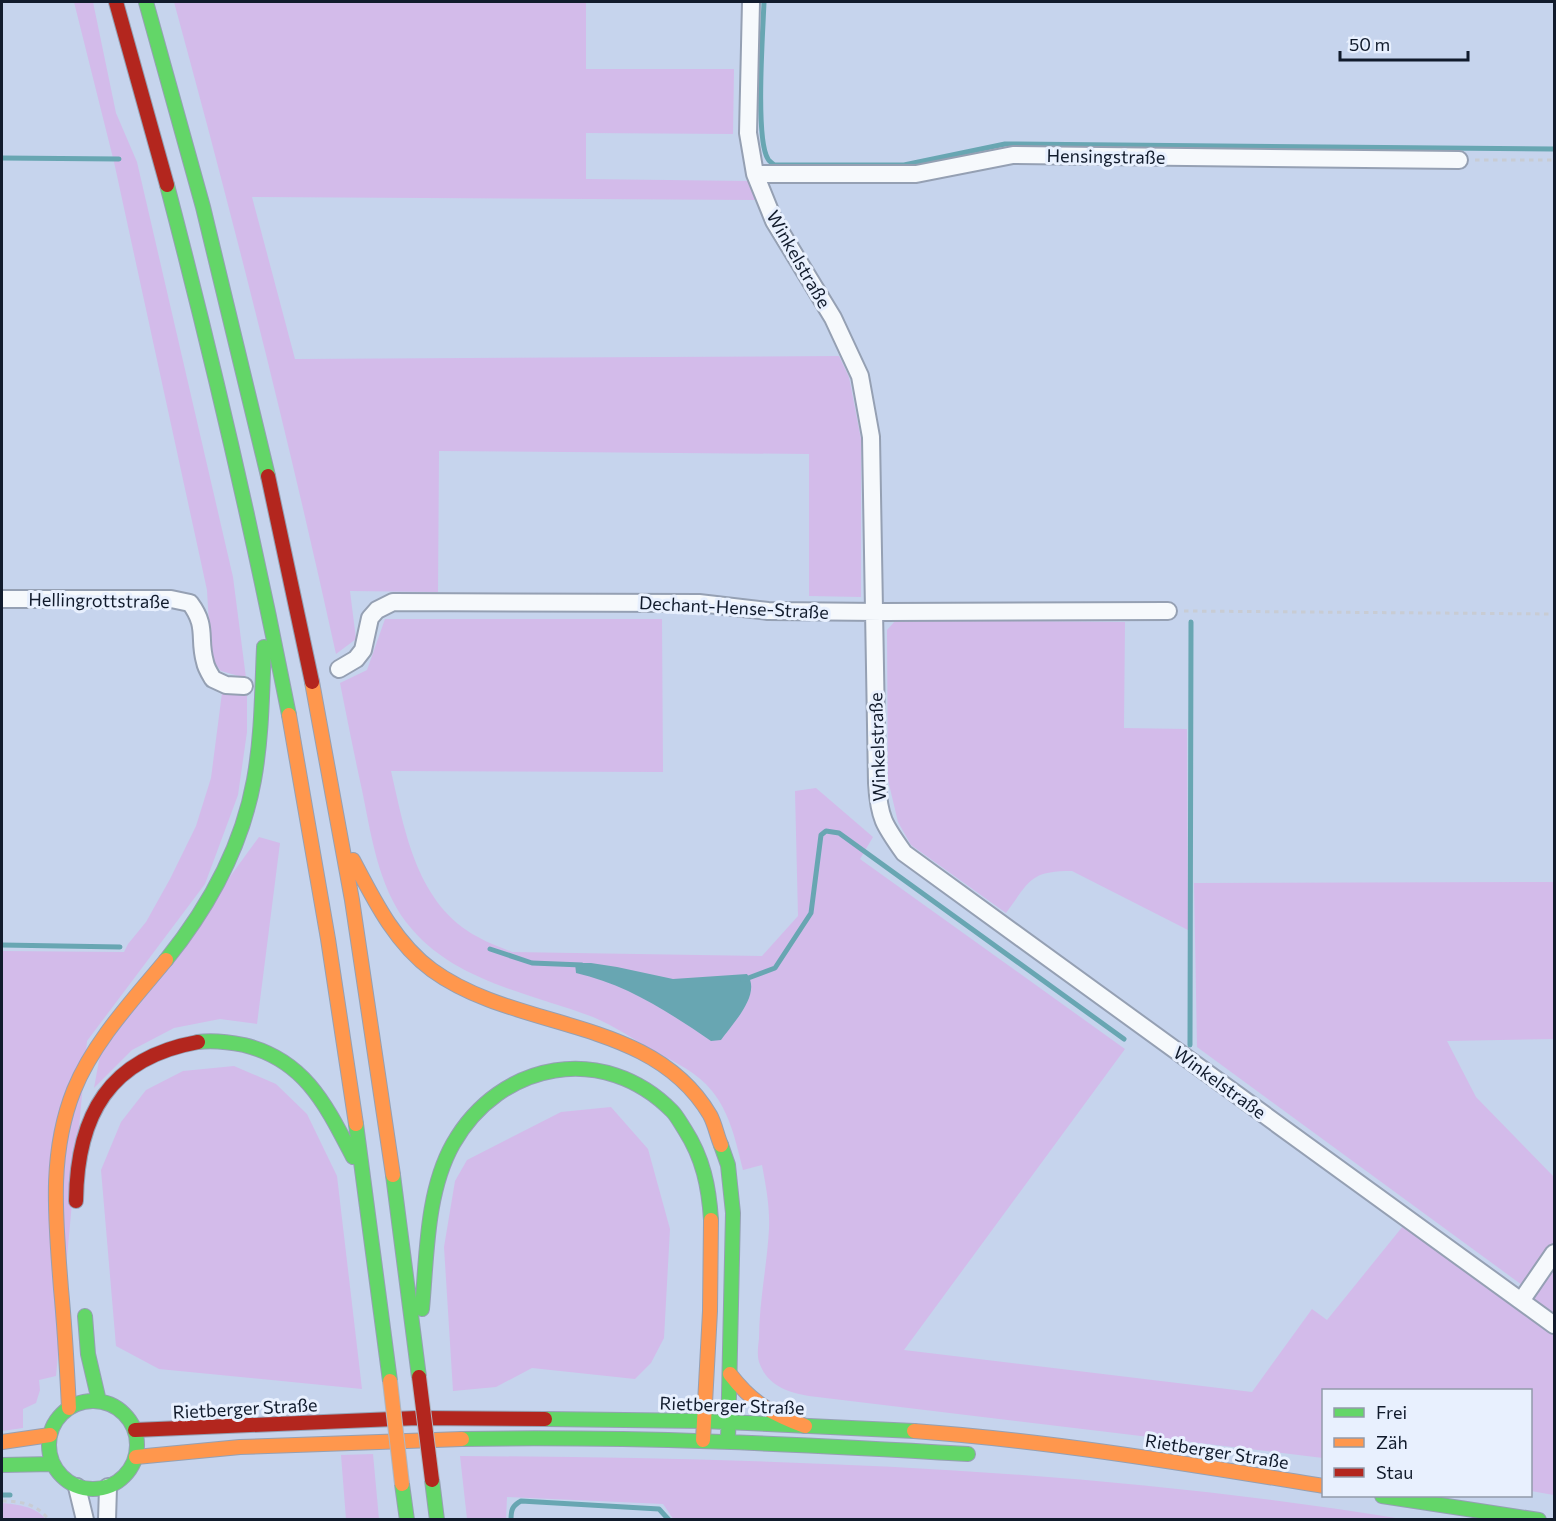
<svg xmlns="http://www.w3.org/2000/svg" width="1556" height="1521" viewBox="0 0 1556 1521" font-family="Commissioner,sans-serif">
<rect width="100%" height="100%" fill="#c6d4ed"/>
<path fill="#d3bbea" d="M74 2H93L116 113 137 162 233 577 246 678 221 671 211 659 207 590 114 162Z
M174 2H586V69H734L733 134 586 133V179L748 181 755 200 252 197 295 359 839 356 849 377 861 439V597L809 596V454L439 451 438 592 350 591 356 639 336 654C288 435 233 218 174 2Z
M385 619H662L663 772 391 771C405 832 417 905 478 937 488 943 500 947 512 952L762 956 798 916 795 791 816 788 873 837 860 859 1125 1049 904 1350 1252 1392 1312 1309 1327 1320 1403 1226 1523 1312 1554 1269V1495L1531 1491 1530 1390H1324L1323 1458 809 1396C786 1392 767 1385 759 1362 757 1355 758 1346 759 1339 759 1302 767 1266 769 1229 770 1208 766 1186 762 1165L743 1170C736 1142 730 1113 712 1091 697 1072 676 1063 656 1052 636 1041 615 1026 593 1017 527 992 451 981 406 922 378 885 371 834 362 790 354 754 347 718 340 683L367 670Z
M896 620 1125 622 1124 728 1187 729 1188 930 1072 871C1029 871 1030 881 1006 913L911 845 898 822 888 780 887 630Z
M247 692V732L238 795 205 884 87 1041 56 1376 39 1380 40 1390 36 1403 23 1409V1428L2 1431V951L124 952 128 944 146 922 170 879 196 826 211 778 222 693Z
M259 837 280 843 257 1024 220 1019 174 1028 132 1050 94 1088 100 1055Z
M1554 882V1039L1447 1041 1476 1097 1554 1177V1242L1522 1285 1197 1047 1194 883Z
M234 1066 276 1084 307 1114 337 1176 362 1389 159 1369 116 1346 101 1170 121 1122 146 1090 183 1071Z
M611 1107 648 1149 670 1229 664 1338 651 1363 635 1379 532 1368 496 1387 453 1391 444 1247 455 1181 467 1160 561 1112Z
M373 1454 379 1519H346L341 1455Z
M460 1456C775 1458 1091 1468 1402 1519L674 1520 663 1504 507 1497 506 1519H467Z
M2 1503C20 1505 34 1506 46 1519H2Z"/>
<path fill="#68a6b2" d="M575 963H591L617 967 673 979 747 974C762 994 733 1023 721 1040L711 1041C670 1013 626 984 576 973Z"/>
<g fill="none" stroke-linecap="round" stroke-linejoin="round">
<path stroke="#68a6b2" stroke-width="5" d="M764 2C763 30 755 139 768 159 768 160 774 165 775 165H904L1005 144 1554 149
M2 158 119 159
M2 945 120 947
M490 949 532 963 582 965
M743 980 775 968 811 913 821 835 826 831 839 833 1124 1039
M1190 1045 1191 622
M2 1495H10
M511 1520C511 1510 512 1506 521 1501L659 1509 669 1520"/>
<defs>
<path id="street" d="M751 2 748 133 755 174 774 221 833 318 860 376 871 437 877 783C879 818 884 825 904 853L1554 1325
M755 174H916L1013 155 1459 160
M2 599H171L190 603C208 627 198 638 205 662 206 668 210 674 213 679L226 685 244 686
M339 669 356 659 363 650 370 618 377 610 393 602 699 603 768 611 883 612 1168 611
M1521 1301 1554 1253
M77 1487 85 1520
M107 1520 108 1487"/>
<path id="fast" d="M146 2 203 207 268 476
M167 185C213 360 254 537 289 715
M166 960C208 908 242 846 254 780 262 736 262 691 264 647
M198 1042C213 1040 229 1042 244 1045 305 1060 326 1105 353 1157
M356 1124 390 1381
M721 1145 728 1165 733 1213 728 1441
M393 1175 419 1377
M422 1309C427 1256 426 1192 453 1144 500 1061 604 1042 672 1111 677 1116 681 1124 685 1130 703 1158 709 1187 711 1220
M85 1316 88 1354 99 1401
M49 1445a44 44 0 1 1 88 0a44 44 0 1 1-88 0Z
M545 1419 704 1421 914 1431
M462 1439C631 1436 800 1444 968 1454
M2 1465 53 1464
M432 1480 437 1520
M402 1484 407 1520
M1382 1496 1539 1520"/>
<path id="slow" d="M312 682 352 900 393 1175
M289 715 328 939 356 1124
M353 860C374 900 395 943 432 970 517 1032 652 1016 710 1115 715 1124 717 1136 721 1145
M730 1374C752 1403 771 1413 805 1426
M69 1408C67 1368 65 1329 61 1289 56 1222 48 1155 74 1090 94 1041 133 1000 166 960
M914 1431C1052 1441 1188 1464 1324 1486
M703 1440 710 1311 711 1220
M2 1442 50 1435
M136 1457 240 1447 462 1439"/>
<path id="jam" d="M116 2 167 185
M268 476 312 682
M76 1201C77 1115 109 1058 198 1042
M135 1430 417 1418 545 1419"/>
</defs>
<use href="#street" stroke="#95a0b3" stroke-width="20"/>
<use href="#fast" stroke="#95a0b3" stroke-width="16"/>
<use href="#slow" stroke="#95a0b3" stroke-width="16"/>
<use href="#jam" stroke="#95a0b3" stroke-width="16"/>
<path stroke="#c8ccd4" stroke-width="3" stroke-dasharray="4.5 4.5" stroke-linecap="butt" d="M1475 160H1554
M1184 611 1554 614
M2 1501C21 1501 37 1504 49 1520"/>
<use href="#street" stroke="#f6f9fc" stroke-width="16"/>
<use href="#fast" stroke="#63d668" stroke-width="14"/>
<use href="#slow" stroke="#ff974d" stroke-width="14"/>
<use href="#jam" stroke="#b3261e" stroke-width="14"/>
<defs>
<path id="slow-bridge" d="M390 1381 402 1484"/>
<path id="jam-bridge" d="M419 1377 432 1480"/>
</defs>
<use href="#slow-bridge" stroke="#aeb6c2" stroke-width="16" stroke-linecap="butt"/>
<use href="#jam-bridge" stroke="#aeb6c2" stroke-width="16" stroke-linecap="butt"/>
<use href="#slow-bridge" stroke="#ff974d" stroke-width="14"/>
<use href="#jam-bridge" stroke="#b3261e" stroke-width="14"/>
</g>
<g text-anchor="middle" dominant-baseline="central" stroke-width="6" stroke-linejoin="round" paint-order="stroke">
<g font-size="18" fill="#111b2c" stroke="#e8f0fe">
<text transform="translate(1106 156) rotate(1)">Hensingstraße</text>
<text transform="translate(799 259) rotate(60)">Winkelstraße</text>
<text transform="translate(99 600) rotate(1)">Hellingrottstraße</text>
<text transform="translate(734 607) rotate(3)">Dechant-Hense-Straße</text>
<text transform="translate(877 747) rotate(-92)">Winkelstraße</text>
<text transform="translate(1220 1082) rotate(36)">Winkelstraße</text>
<text transform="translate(732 1405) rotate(2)">Rietberger Straße</text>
<text transform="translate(245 1408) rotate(-3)">Rietberger Straße</text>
<text transform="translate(1217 1451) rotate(9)">Rietberger Straße</text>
</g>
</g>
<rect width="1556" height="1521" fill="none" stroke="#111b2c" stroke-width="6"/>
<rect x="1322" y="1389" width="210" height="108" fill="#e8f0fe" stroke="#929baa" stroke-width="1.5"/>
<rect x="1334" y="1408" width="30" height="9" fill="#63d668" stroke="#929baa" stroke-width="1.5"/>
<text x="1376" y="1419" font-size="18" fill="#111b2c">Frei</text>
<rect x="1334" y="1438" width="30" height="9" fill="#ff974d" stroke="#929baa" stroke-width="1.5"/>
<text x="1376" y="1449" font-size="18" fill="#111b2c">Zäh</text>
<rect x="1334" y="1468" width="30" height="9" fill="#b3261e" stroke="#929baa" stroke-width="1.5"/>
<text x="1376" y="1479" font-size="18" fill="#111b2c">Stau</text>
<path d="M1340 51v9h128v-9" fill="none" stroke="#111b2c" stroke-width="3"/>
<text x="1349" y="51" font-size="18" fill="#111b2c" stroke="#e8f0fe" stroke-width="4.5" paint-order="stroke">50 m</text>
</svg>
